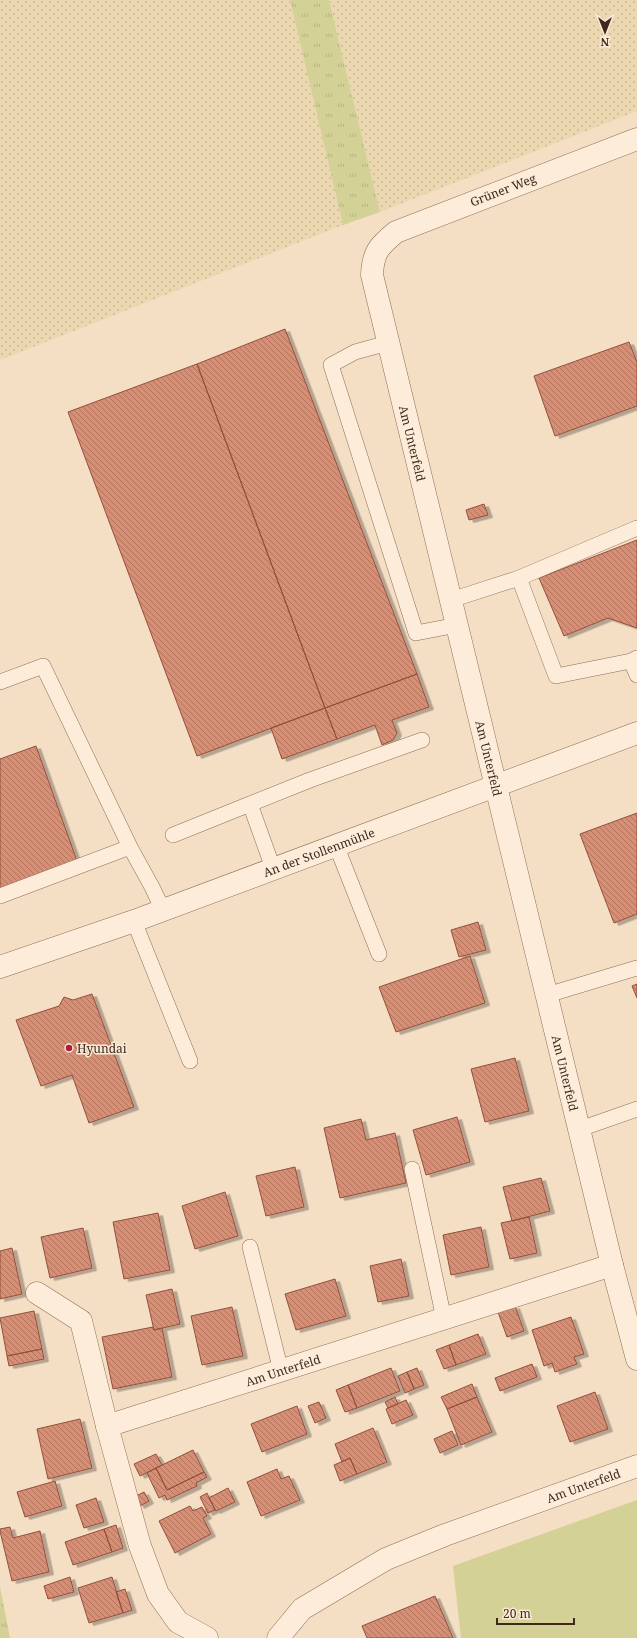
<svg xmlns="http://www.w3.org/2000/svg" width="637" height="1638" viewBox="0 0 637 1638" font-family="'Noto Serif',serif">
<defs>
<pattern id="farmland-dots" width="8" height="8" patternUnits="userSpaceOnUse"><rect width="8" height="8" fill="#ebd8b0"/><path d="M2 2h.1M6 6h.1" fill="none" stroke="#cbb997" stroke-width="1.8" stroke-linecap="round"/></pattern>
<pattern id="grass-tufts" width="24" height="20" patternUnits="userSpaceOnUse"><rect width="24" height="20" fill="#d4d196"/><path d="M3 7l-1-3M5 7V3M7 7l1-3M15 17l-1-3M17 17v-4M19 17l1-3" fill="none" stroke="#b7b381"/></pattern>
<pattern id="building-back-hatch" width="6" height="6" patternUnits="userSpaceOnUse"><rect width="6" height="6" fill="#d78e75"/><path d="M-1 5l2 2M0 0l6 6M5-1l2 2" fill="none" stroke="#b0745f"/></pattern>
<filter id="shadow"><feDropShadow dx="4.5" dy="2.5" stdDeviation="0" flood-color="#0004"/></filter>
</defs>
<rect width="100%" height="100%" fill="#f4dec4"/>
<path fill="url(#farmland-dots)" d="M0 0H290L343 225 0 360Z
M329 0H637V111L380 212Z"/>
<path fill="url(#grass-tufts)" d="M290 0H329L380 212 343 225Z
M0 1587 10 1638H0Z"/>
<path fill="#d4d196" d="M637 1500V1638H461L453 1566Z"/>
<path fill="url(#building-back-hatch)" stroke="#944f3a" filter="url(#shadow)" d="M285 329 417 674 325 708 197 364Z
M629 342 637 362V406L555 436 534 376Z
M197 364 325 708 197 756 68 412Z
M484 504 488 515 469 520 466 510Z
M637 540V628L608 618 564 636 539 578Z
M417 674 429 707 392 720 397 733 393 740 382 745 375 725 337 739 325 708Z
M325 708 337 739 282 759 271 728Z
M36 746 77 861 0 889V759Z
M637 813V914L614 923 580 834Z
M478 922 486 950 459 957 451 930Z
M470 956 485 1003 396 1032 379 987Z
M637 984V998L632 986Z
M92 994 134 1107 89 1123 72 1075 41 1086 16 1020 59 1006 64 997 73 1000Z
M515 1058 529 1111 485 1122 471 1069Z
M457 1117 470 1162 426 1175 413 1130Z
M361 1119 366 1140 395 1133 406 1183 340 1198 324 1128Z
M295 1167 304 1207 266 1216 256 1176Z
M541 1178 550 1211 512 1221 503 1187Z
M225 1192 238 1236 195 1249 182 1206Z
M158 1213 170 1270 124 1279 113 1222Z
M529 1217 537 1253 510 1259 501 1223Z
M481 1227 489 1267 451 1275 443 1235Z
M83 1228 92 1268 50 1278 41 1237Z
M12 1248 22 1294 0 1299V1251Z
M401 1259 409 1296 378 1302 370 1266Z
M335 1279 346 1316 296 1330 285 1294Z
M172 1289 180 1324 154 1330 146 1295Z
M515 1306 524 1331 507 1337 498 1312Z
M232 1307 243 1356 202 1365 191 1316Z
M34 1311 42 1349 7 1356 0 1318Z
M571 1317 584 1354 574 1357 577 1364 555 1372 552 1363 544 1366 532 1330Z
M153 1327 154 1330 162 1328 172 1377 113 1389 102 1337Z
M478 1334 486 1354 456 1365 449 1345Z
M449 1345 456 1365 444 1369 436 1350Z
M42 1349 44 1359 9 1366 7 1356Z
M532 1364 537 1377 500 1391 495 1378Z
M391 1368 400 1391 357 1408 348 1385Z
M417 1368 424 1385 414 1389 407 1372Z
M407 1372 414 1389 405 1393 398 1376Z
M472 1384 477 1397 447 1409 441 1397Z
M348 1385 357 1408 345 1412 336 1390Z
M595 1392 608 1429 570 1442 557 1406Z
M395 1397 398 1404 388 1408 385 1402Z
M477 1397 492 1432 461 1445 447 1409Z
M406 1400 413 1415 392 1424 386 1409Z
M319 1402 326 1418 315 1423 308 1406Z
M297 1406 307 1434 262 1452 251 1424Z
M80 1419 92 1468 48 1479 37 1429Z
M373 1428 387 1462 357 1474 350 1458 342 1462 335 1444Z
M452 1431 458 1445 440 1453 434 1439Z
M193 1450 204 1472 167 1490 156 1468Z
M156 1454 162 1465 140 1476 134 1464Z
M350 1458 357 1474 340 1481 334 1465Z
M156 1468 167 1490 204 1472 207 1477 196 1483 197 1486 167 1500 165 1495 159 1498 147 1473Z
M277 1469 281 1479 289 1476 300 1500 261 1516 247 1482Z
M55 1481 62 1506 25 1517 17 1492Z
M228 1488 235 1502 216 1511 209 1498Z
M144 1492 149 1501 140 1506 134 1497Z
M207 1493 215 1510 208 1513 200 1497Z
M96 1498 104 1522 84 1528 76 1505Z
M190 1506 193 1511 202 1507 207 1516 203 1518 211 1534 175 1553 159 1521Z
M116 1525 123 1548 112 1552 104 1529Z
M10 1527 13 1538 40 1531 49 1572 12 1581 0 1531V1529Z
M104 1529 112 1552 73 1565 65 1542Z
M70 1577 74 1592 48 1599 44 1586Z
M112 1577 123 1613 89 1623 78 1588Z
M125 1589 132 1610 123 1613 116 1592Z
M435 1596 453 1638H367L362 1626Z"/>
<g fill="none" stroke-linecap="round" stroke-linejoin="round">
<defs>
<path id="lane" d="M388 343 355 352 331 365 416 633 457 625
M637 528 519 578 556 676 631 661 637 658
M451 600 519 578
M631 661 637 675
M0 682 43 666 130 847 152 887 163 910
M173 835 250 804
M336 845 379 954
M273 868 250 804 310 780 422 740
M0 896 130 847
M134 921 190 1061
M547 995 637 968
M580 1129 637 1109
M412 1169 444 1319
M250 1247 281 1371"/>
<g id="street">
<path id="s1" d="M637 139 396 232C379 246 373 252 372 275L612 1265 637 1359"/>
<path id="s2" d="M0 967 134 921 637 733"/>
<path id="s3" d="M37 1293 81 1321 107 1426 612 1265"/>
<path d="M107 1426 140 1546 158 1594 178 1622 207 1638"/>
<path id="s4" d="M278 1638 302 1609 386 1559 445 1535 637 1466"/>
</g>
</defs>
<use href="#lane" stroke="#916d57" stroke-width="16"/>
<use href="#street" stroke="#916d57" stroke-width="23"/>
<use href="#lane" stroke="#fdecd9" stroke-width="15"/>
<use href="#street" stroke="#fdecd9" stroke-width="22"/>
</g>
<circle fill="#a91f35" stroke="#fae9d5" stroke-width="1.5" cx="69" cy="1048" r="4"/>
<g text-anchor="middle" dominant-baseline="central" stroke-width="3" stroke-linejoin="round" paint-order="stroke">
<g font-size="12" fill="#3f281d" stroke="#fae9d5">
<text transform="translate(503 190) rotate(-21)">Grüner Weg</text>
<text stroke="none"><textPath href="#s1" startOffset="483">Am Unterfeld</textPath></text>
<text stroke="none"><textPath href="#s1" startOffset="807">Am Unterfeld</textPath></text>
<text stroke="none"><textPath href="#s2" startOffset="339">An der Stollenmühle</textPath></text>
<text stroke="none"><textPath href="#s1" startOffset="1131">Am Unterfeld</textPath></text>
<text stroke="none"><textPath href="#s3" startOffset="345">Am Unterfeld</textPath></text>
<text stroke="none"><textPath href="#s4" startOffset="346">Am Unterfeld</textPath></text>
</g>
<g font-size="12" fill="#3f281d" stroke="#fae9d5" text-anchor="start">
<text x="77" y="1048">Hyundai</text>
</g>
</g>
<g transform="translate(605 32) rotate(180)" stroke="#fae9d5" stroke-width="3" paint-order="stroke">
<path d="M0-3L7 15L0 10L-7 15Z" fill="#3f281d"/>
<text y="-6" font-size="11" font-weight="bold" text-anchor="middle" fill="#3f281d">N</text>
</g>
<path d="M497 1618v6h77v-6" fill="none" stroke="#3f281d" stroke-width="2"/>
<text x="503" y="1618" font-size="12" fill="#3f281d" stroke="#fae9d5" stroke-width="3" paint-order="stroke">20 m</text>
</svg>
